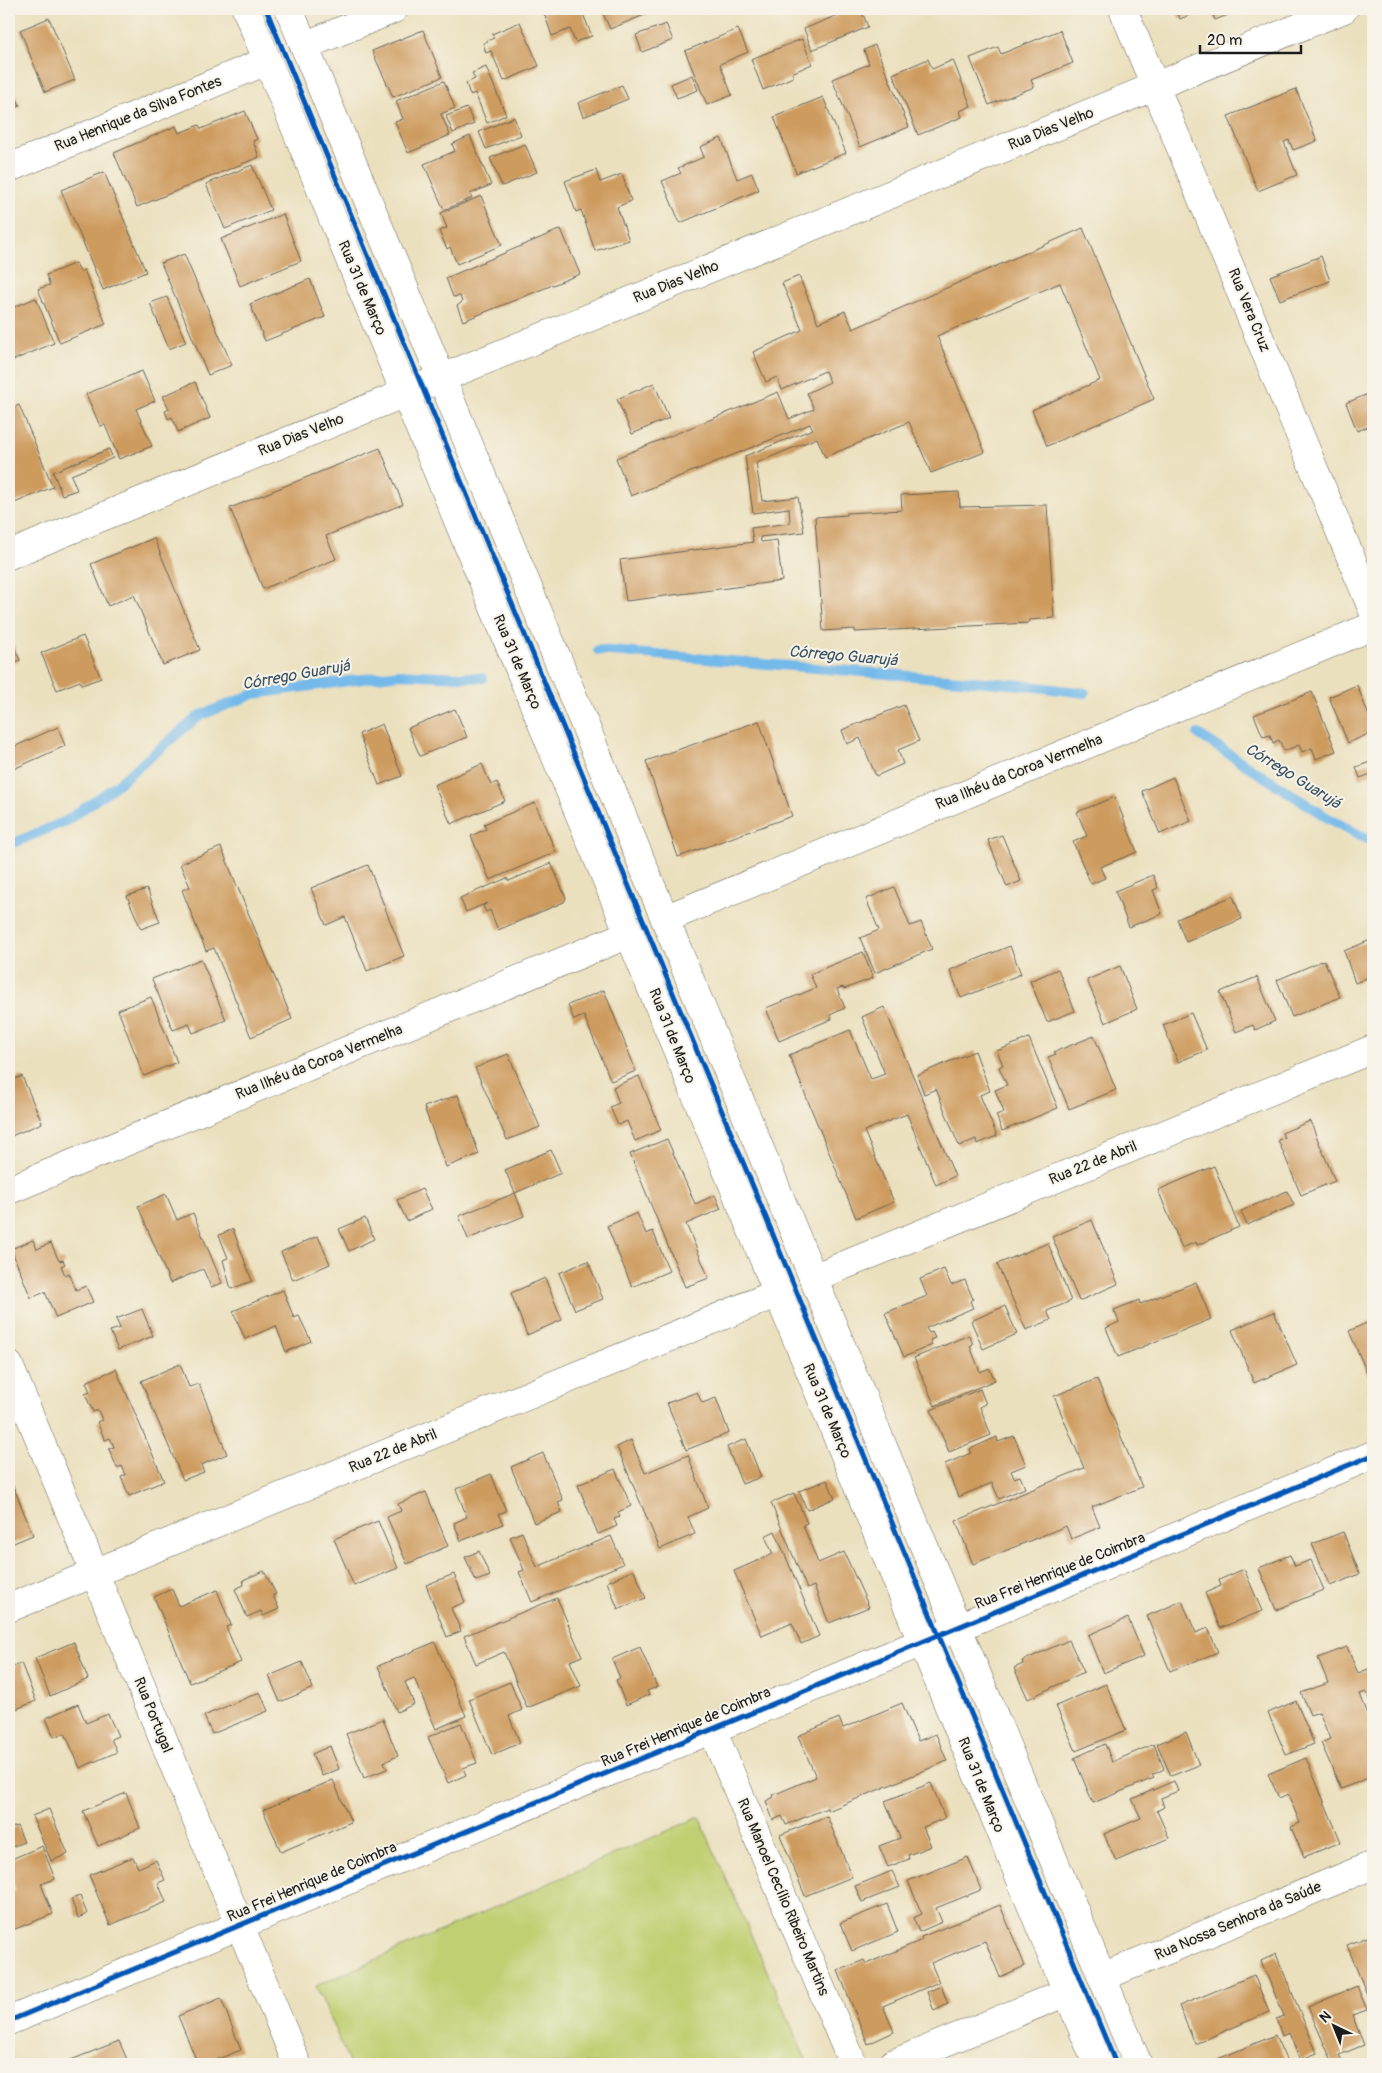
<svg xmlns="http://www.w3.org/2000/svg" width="1382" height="2073" viewBox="0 0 1382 2073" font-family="Pangolin,sans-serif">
<rect width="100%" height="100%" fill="#f7f3e8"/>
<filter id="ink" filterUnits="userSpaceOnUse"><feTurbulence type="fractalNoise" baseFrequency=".02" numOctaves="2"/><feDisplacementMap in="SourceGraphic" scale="10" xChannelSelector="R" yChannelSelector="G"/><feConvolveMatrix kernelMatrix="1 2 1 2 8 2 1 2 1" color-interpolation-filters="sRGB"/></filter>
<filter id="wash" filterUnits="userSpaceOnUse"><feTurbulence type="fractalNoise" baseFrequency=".0096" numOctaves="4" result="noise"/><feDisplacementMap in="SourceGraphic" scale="20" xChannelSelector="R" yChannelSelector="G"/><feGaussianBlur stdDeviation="1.12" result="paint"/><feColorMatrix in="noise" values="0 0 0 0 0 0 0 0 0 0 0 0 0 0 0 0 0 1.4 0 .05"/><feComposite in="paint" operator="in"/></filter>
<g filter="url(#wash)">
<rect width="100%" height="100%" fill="#ebe0be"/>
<path fill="#c0cf71" stroke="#6e7646" d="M699 1817 808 2064H350L316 1986Z"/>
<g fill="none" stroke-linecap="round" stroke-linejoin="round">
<path stroke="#73b9ea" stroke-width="10" d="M598 650 1021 685 1085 693
M1198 734 1328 818 1373 842
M9 845 66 821 114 787 199 716 254 694 399 674 483 678"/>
</g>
<g id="blocks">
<path fill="#ce9b5e" d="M546 9H581L592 36 575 42 570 29 552 36 543 10Z
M601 9H659L610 29Z
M667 9H682L669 14Z
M852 9H861L868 27 812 50 804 29Z
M1176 9H1204L1180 19Z
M1210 9H1243L1215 20Z
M49 18 75 80 45 92 20 30Z
M520 22 539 66 504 81 491 51 486 53 483 43 494 38 492 34Z
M666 24 673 40 642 52 636 35Z
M738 29 748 52 720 64 732 95 707 105 685 51Z
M423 30 442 77 393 97 372 51Z
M1060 30 1073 63 1031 80 1034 87 989 105 970 58 998 47 1001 54Z
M802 39 812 64 792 73 793 77 763 90 751 59Z
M875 45 909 127 860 147 832 79 869 64 864 50Z
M928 59 932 69 953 60 971 106 960 111 962 117 918 135 893 74Z
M486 67 506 115 487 123 475 93 470 95 466 83 475 79 472 73Z
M692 75 698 90 677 98 671 84Z
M9 80 20 106 9 111Z
M444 81 455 108 441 114 450 135 408 153 395 122 403 119 396 101Z
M622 85 628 99 583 117 578 103Z
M1296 89 1317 141 1293 150 1289 140 1284 142 1297 175 1258 191 1228 116Z
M823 97 846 153 796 173 774 117Z
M467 108 474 124 453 133 446 116Z
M245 111 257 139 253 141 259 157 137 207 114 153 176 126 179 133 199 125 201 129Z
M514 117 521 135 486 149 479 132Z
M470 136 491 185 470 194 472 198 444 210 424 164 455 151 452 144Z
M721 138 737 179 752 173 759 190 680 223 662 181 681 173 678 168 704 157 700 147Z
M525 144 537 172 502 186 490 158Z
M252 165 271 210 225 229 206 184Z
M596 170 600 182 622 174 631 201 617 207 629 240 595 251 581 210 576 212 565 181Z
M104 172 146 272 103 290 61 190Z
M481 196 502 245 457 264 450 247 447 249 439 231 447 228 441 213Z
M283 214 301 261 240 286 221 239Z
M1083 228 1154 399 1047 446 1032 410 1100 380 1060 283 937 336 985 452 931 473 909 422 825 457 817 438 756 463 762 501 798 497 804 532 760 537 761 542 777 540 782 581 626 601 620 560 753 542 751 528 790 523 789 508 753 513 745 456 813 429 810 424 631 496 616 458 778 392 789 419 814 409 807 393 830 382 825 371 782 390 777 377 766 382 753 352 802 330 782 283 799 276 818 323 845 311 853 329Z
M561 229 580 274 463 321 457 306 462 302 460 296 453 297 446 278Z
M184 254 232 365 208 375 161 263Z
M1321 256 1330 281 1280 300 1270 276Z
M76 263 80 272 84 270 106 324 60 343 38 289 50 285 46 275Z
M310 279 325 317 265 341 250 304Z
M167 297 186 342 169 349 150 303Z
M36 298 54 343 9 362V309Z
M142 371 155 401 136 409 152 446 119 459 105 425 100 426 86 394Z
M195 382 210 418 178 432 172 417 168 419 165 411 169 409 163 396Z
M654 383 669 418 632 434 617 399Z
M1373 392V425L1357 431 1346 403Z
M19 405 53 487 12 504 9 497V410Z
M380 448 403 504 326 536 336 559 263 589 230 508Z
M109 449 113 458 71 475 77 490 62 495 53 472Z
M959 492 960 507 1047 505 1054 618 1029 620 1028 623 855 632V629L823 631 815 517 847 515V513L902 510 901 495Z
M154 538 200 650 163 665 134 595 108 606 91 564Z
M9 635 20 660 9 665Z
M83 636 101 678 82 685 80 681 57 690 41 653Z
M1357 685 1369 716 1373 717V732L1348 743 1329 697Z
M1312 692 1336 751 1316 759 1312 748 1302 752 1299 745 1284 751 1279 740 1273 743 1270 735 1263 737 1254 715Z
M904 705 919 741 898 750 903 764 876 776 860 738 847 744 842 730Z
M455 709 467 737 420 756 408 728Z
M759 721 792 816 678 857 646 761Z
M382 724 402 776 379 785 359 734Z
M58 727 65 746 9 771V749Z
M1373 761V780L1371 774 1360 778 1356 767Z
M482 764 491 785 497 782 505 801 451 824 434 785Z
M1173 777 1191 821 1160 834 1142 791Z
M1115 797 1137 852 1100 867 1105 878 1091 884 1073 842 1087 836 1077 812Z
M535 803 556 852 490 880 471 836 486 829 484 824Z
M1002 835 1021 881 1007 887 988 840Z
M221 847 292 1019 251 1037 214 948 206 951 182 890 190 887 180 864Z
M551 863 566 898 564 902 498 930 490 910 486 912 483 906 487 903 466 912 460 898 507 878 509 881Z
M368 865 404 956 367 971 345 917 326 925 311 888Z
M1153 875 1158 888 1153 890 1162 914 1129 927 1115 891Z
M894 887 910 926 921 922 932 949 875 973 860 938 879 930 866 899Z
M147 889 160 922 141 929 127 896Z
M1233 896 1242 919 1186 942 1177 919Z
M1373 939V981L1370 983 1369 977 1355 983 1344 951Z
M1010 946 1021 974 961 998 950 970Z
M863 952 873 978 844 989 843 987 837 989 845 1008 830 1015 832 1019 779 1041 766 1008 816 988 810 974Z
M201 959 226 1020 193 1033 189 1024 173 1030 152 979Z
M1324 960 1340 997 1292 1017 1277 980Z
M1120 966 1137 1009 1105 1023 1087 980Z
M1058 969 1075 1011 1047 1022 1030 981Z
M1257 977 1275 1021 1255 1030 1253 1025 1236 1032 1220 992Z
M604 990 636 1071 611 1081 584 1016 574 1020 568 1005Z
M151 997 177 1062 144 1076 118 1010Z
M884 1007 955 1176 936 1185 907 1114 889 1121 864 1131 894 1202 856 1218 789 1055 850 1030 871 1079 885 1074 862 1017Z
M1191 1013 1207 1050 1178 1062 1163 1025Z
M1094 1036 1116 1090 1069 1109 1048 1057 1056 1054 1054 1052Z
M1029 1038 1058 1108 1002 1131 996 1115 1004 1112 995 1090 1007 1085 999 1067 1003 1065 997 1051Z
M975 1051 990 1091 980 1095 997 1136 977 1144 976 1139 959 1146 936 1089 924 1094 917 1075Z
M508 1054 540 1127 507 1140 475 1068Z
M22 1076 42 1123 9 1137V1082Z
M639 1076 661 1130 635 1141 627 1121 618 1125 610 1107 619 1103 613 1087Z
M458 1095 479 1154 446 1167 424 1107Z
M1310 1121 1335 1181 1301 1195 1278 1140 1284 1138 1282 1133Z
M667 1139 695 1204 715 1195 721 1209 686 1224 709 1278 685 1287 630 1154Z
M551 1150 561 1173 515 1193 524 1216 468 1239 459 1216 515 1193 505 1170Z
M1214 1166 1239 1227 1197 1245 1196 1242 1182 1248 1158 1190Z
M422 1189 432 1209 407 1221 397 1200Z
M1287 1191 1294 1205 1247 1225 1241 1211Z
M166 1194 177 1220 193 1213 222 1283 211 1287 203 1269 170 1283 138 1206Z
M637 1213 646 1234 653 1231 669 1271 632 1287 607 1226Z
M365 1218 374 1239 349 1251 339 1229Z
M1092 1220 1118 1284 1079 1301 1052 1237Z
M233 1229 252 1281 231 1289 223 1260 228 1258 219 1235Z
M318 1236 330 1264 293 1280 281 1252Z
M33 1240 37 1249 51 1243 59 1261 63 1260 65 1264 61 1266 65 1275 69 1273 76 1290 86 1286 93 1302 56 1318 45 1292 31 1298 11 1249Z
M1048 1243 1071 1301 1047 1311 1051 1320 1026 1330 997 1264Z
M588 1261 603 1299 575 1310 559 1273Z
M944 1269 951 1285 965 1280 973 1299 970 1301 973 1308 926 1328 929 1333 932 1332 935 1338 930 1340 932 1345 904 1357 885 1313 927 1296 920 1279Z
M545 1278 562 1320 527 1335 511 1293Z
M1196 1282 1211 1319 1118 1357 1106 1328 1119 1322 1114 1310 1139 1300 1140 1304Z
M283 1290 294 1318 299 1316 311 1341 286 1352 276 1326 245 1339 233 1311Z
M1005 1306 1017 1334 983 1349 971 1321Z
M142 1309 153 1336 118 1350 110 1331 120 1328 116 1319Z
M1274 1312 1297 1365 1254 1383 1232 1330Z
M1373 1320V1387L1349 1331Z
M969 1335 973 1344 970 1346 980 1372 989 1368 995 1380 935 1406 914 1358Z
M180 1364 189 1387 199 1384 227 1454 201 1465 204 1472 183 1480 141 1381Z
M116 1369 164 1481 129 1496 121 1477 126 1475 122 1466 117 1468 109 1449 114 1447 110 1438 105 1440 97 1422 102 1420 98 1410 93 1412 85 1394 90 1392 86 1382Z
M1097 1379 1142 1487 1092 1507 1100 1527 1071 1539 1066 1526 973 1564 956 1521 1084 1468 1054 1396Z
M980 1389 986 1404 980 1407 991 1435 949 1452 931 1410Z
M697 1392 702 1403 716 1398 729 1433 686 1450 667 1403Z
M1014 1436 1026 1465 1011 1471 1014 1478 1020 1476 1025 1488 999 1499 992 1483 958 1497 945 1464 971 1453 970 1449 997 1437 998 1442Z
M746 1439 761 1477 742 1484 727 1447Z
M631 1440 645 1473 688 1455 708 1508 688 1517 695 1534 660 1549 617 1447Z
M543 1453 563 1500 558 1502 562 1512 534 1523 511 1467Z
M615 1469 631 1506 618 1512 620 1517 614 1519 617 1526 598 1534 578 1485Z
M491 1474 506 1511 498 1514 503 1524 461 1541 454 1523 467 1517 456 1489Z
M9 1476 33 1535 9 1545Z
M827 1480 835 1498 807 1510 799 1491Z
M426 1492 448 1546 407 1564 387 1517 401 1511 398 1504Z
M794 1493 807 1523 803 1525 818 1563 844 1552 869 1607 829 1623 814 1586 807 1589 771 1503Z
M378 1521 398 1568 354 1586 334 1539Z
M775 1531 819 1636 801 1644 792 1623 762 1636 734 1571 773 1554 765 1536Z
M522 1532 537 1567 611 1536 623 1564 532 1602 519 1572 524 1570 510 1537Z
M1343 1532 1360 1574 1330 1586 1312 1544Z
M479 1551 490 1576 476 1581 465 1557Z
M1290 1555 1295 1566 1311 1560 1324 1590 1276 1610 1259 1568Z
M1244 1569 1262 1611 1220 1628 1205 1593 1221 1586 1219 1580Z
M634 1570 646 1598 618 1609 607 1582Z
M264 1571 276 1594 273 1595 279 1609 263 1616 261 1611 247 1617 235 1589 244 1585 243 1580Z
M454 1574 465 1602 451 1608 461 1631 447 1637 426 1585Z
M172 1589 179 1606 217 1590 231 1625 226 1627 241 1662 190 1683 154 1597Z
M557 1598 582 1656 570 1661 581 1686 527 1708 504 1652 476 1664 464 1636Z
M1182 1601 1196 1633 1208 1628 1218 1652 1170 1671 1147 1616Z
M1128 1618 1144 1656 1103 1673 1088 1635Z
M1069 1640 1084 1672 1028 1699 1014 1668 1023 1664 1022 1661Z
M74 1642 88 1679 50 1696 35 1658Z
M435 1642 466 1716 436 1729 414 1678 405 1682 414 1704 397 1712 378 1666Z
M640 1647 657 1687 647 1691 649 1695 626 1705 616 1680 620 1678 612 1659Z
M1347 1647 1358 1673 1373 1667V1710L1366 1692 1360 1694 1373 1727V1776L1341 1789 1321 1743 1330 1739 1319 1712 1310 1715 1301 1693 1328 1683 1318 1658Z
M302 1662 313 1688 280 1702 269 1676Z
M21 1663 36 1701 9 1712V1669Z
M510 1682 522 1710 509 1716 520 1743 492 1755 469 1699Z
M1106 1684 1126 1730 1076 1751 1056 1706Z
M260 1692 268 1711 212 1734 204 1716Z
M1296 1701 1314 1744 1286 1755 1268 1713Z
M902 1703 918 1741 936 1734 947 1761 828 1811 827 1808 786 1825 782 1816 773 1820 766 1801 774 1797 773 1795 816 1777 798 1736 839 1718 843 1728Z
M78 1704 86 1723 108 1714 118 1736 111 1739 117 1752 80 1768 65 1733 54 1737 46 1718Z
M383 1719 398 1756 384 1762 387 1769 364 1778 346 1734Z
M461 1723 477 1763 463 1768 466 1775 448 1783 428 1737Z
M1186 1732 1199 1765 1171 1776 1157 1744Z
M1105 1744 1112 1762 1154 1744 1164 1769 1152 1775 1154 1778 1093 1803 1074 1758Z
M330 1746 339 1769 322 1776 312 1754Z
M1306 1758 1341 1842 1304 1857 1291 1827 1300 1823 1288 1794 1279 1798 1268 1774Z
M333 1780 351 1822 281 1852 263 1810Z
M1174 1781 1178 1791 1161 1798 1164 1807 1157 1811 1169 1838 1116 1861 1104 1834 1141 1818 1132 1799Z
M931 1783 945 1818 923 1827 931 1846 908 1855 909 1859 888 1867 879 1846 900 1838 885 1801Z
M126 1793 140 1828 98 1846 83 1811Z
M49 1809 68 1854 51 1861 32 1816Z
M827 1816 852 1877 805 1896 780 1835Z
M17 1826 24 1842 9 1848V1829Z
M42 1846 55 1879 41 1884 53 1914 10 1931 9 1894 16 1891 9 1873V1860Z
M133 1857 138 1868 156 1860 165 1880 158 1883 166 1902 110 1925 89 1875Z
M968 1857 981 1890 936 1908 942 1922 919 1932 913 1918 922 1914 908 1881Z
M892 1871 900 1887 862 1902 855 1886Z
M80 1896 87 1914 78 1918 71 1899Z
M887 1904 898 1932 852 1951 840 1923Z
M1000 1905 1025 1966 1000 1977 985 1941 931 1963 939 1982 883 2006 894 2032 868 2044 838 1971 864 1960 866 1964 922 1940 921 1937Z
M1373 1935V2001L1370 2002 1347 1945Z
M9 1943 14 1955 9 1957Z
M1276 1954 1317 2053 1300 2060 1289 2033 1282 2036 1276 2019 1284 2016 1261 1961Z
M1254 1975 1269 2012 1195 2044 1179 2006Z
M941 1986 948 2004 934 2011 927 1992Z
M1357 1986 1367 2010 1352 2015 1364 2045 1339 2055 1343 2062 1333 2064 1308 2007Z
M221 1998 241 2050 205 2064H198L178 2016Z
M1275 2035 1288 2064H1206Z
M119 2041 129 2064H66V2062Z"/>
</g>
</g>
<g filter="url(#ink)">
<use href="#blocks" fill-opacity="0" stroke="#646155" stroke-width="1"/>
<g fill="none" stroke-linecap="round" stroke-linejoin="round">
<defs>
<path id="minor" d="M1123 9 1373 611
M304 46 394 9
M9 168 267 61
M9 555 1344 9
M665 919 1373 626
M9 1190 629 934
M813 1278 1373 1049
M9 1365 297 2064
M9 1608 778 1293
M712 1729 853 2064
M1102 1977 1373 1865
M9 2021 1373 1455
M892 2064 1067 1992"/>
<path id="major" d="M246 9 1097 2064
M289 9 1138 2064"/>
</defs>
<use href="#minor" stroke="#646155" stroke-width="29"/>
<use href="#major" stroke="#646155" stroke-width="29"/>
<use href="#minor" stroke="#fff" stroke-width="28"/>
<use href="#major" stroke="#fff" stroke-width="28"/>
<defs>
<path id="cycleway" d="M266 9 1116 2064
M9 2021 1373 1455"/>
</defs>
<use href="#cycleway" stroke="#f7f3e8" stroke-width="8"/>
<use href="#cycleway" stroke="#0057b8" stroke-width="5"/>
</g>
</g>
<g text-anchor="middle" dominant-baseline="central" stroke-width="4" stroke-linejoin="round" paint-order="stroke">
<g font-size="15" fill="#1c1c1c" stroke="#f7f3e8">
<text transform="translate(138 114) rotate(-22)">Rua Henrique da Silva Fontes</text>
<text transform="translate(1051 129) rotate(-22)">Rua Dias Velho</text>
<text transform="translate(676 282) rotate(-22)">Rua Dias Velho</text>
<text transform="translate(362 288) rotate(67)">Rua 31 de Março</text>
<text transform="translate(1249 310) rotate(68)">Rua Vera Cruz</text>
<text transform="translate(301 435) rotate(-22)">Rua Dias Velho</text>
<text transform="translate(517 662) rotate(67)">Rua 31 de Março</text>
<text transform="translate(1019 772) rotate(-22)">Rua Ilhéu da Coroa Vermelha</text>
<text transform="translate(672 1036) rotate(68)">Rua 31 de Março</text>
<text transform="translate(319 1062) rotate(-22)">Rua Ilhéu da Coroa Vermelha</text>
<text transform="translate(1093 1163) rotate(-22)">Rua 22 de Abril</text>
<text transform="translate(827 1411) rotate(67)">Rua 31 de Março</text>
<text transform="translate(393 1451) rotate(-22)">Rua 22 de Abril</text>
<text transform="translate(1060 1571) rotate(-22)">Rua Frei Henrique de Coimbra</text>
<text transform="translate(153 1715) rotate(68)">Rua Portugal</text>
<text transform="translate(686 1727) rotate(-23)">Rua Frei Henrique de Coimbra</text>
<text transform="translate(981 1785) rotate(68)">Rua 31 de Março</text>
<text transform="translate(312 1882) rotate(-23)">Rua Frei Henrique de Coimbra</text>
<text transform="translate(783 1897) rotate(67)">Rua Manoel Cecílio Ribeiro Martins</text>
<text transform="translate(1238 1921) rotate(-23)">Rua Nossa Senhora da Saúde</text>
</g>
<g font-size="16" font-style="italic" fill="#3a5364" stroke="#f7f3e8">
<text transform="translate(843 656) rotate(5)">Córrego Guarujá</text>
<text transform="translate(296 675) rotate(-10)">Córrego Guarujá</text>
<text transform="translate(1293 776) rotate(32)">Córrego Guarujá</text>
</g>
</g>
<rect width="1382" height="2073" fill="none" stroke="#f7f3e8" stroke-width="30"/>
<g transform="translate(1334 2026) rotate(317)" stroke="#f7f3e8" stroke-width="4" paint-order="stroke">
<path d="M0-4L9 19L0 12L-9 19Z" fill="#1c1c1c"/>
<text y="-8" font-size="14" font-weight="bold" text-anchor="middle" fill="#1c1c1c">N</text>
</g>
<path d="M1200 45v8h101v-8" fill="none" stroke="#1c1c1c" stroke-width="2.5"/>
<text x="1207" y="45" font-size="15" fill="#1c1c1c" stroke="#f7f3e8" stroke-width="4" paint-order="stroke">20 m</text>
</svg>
